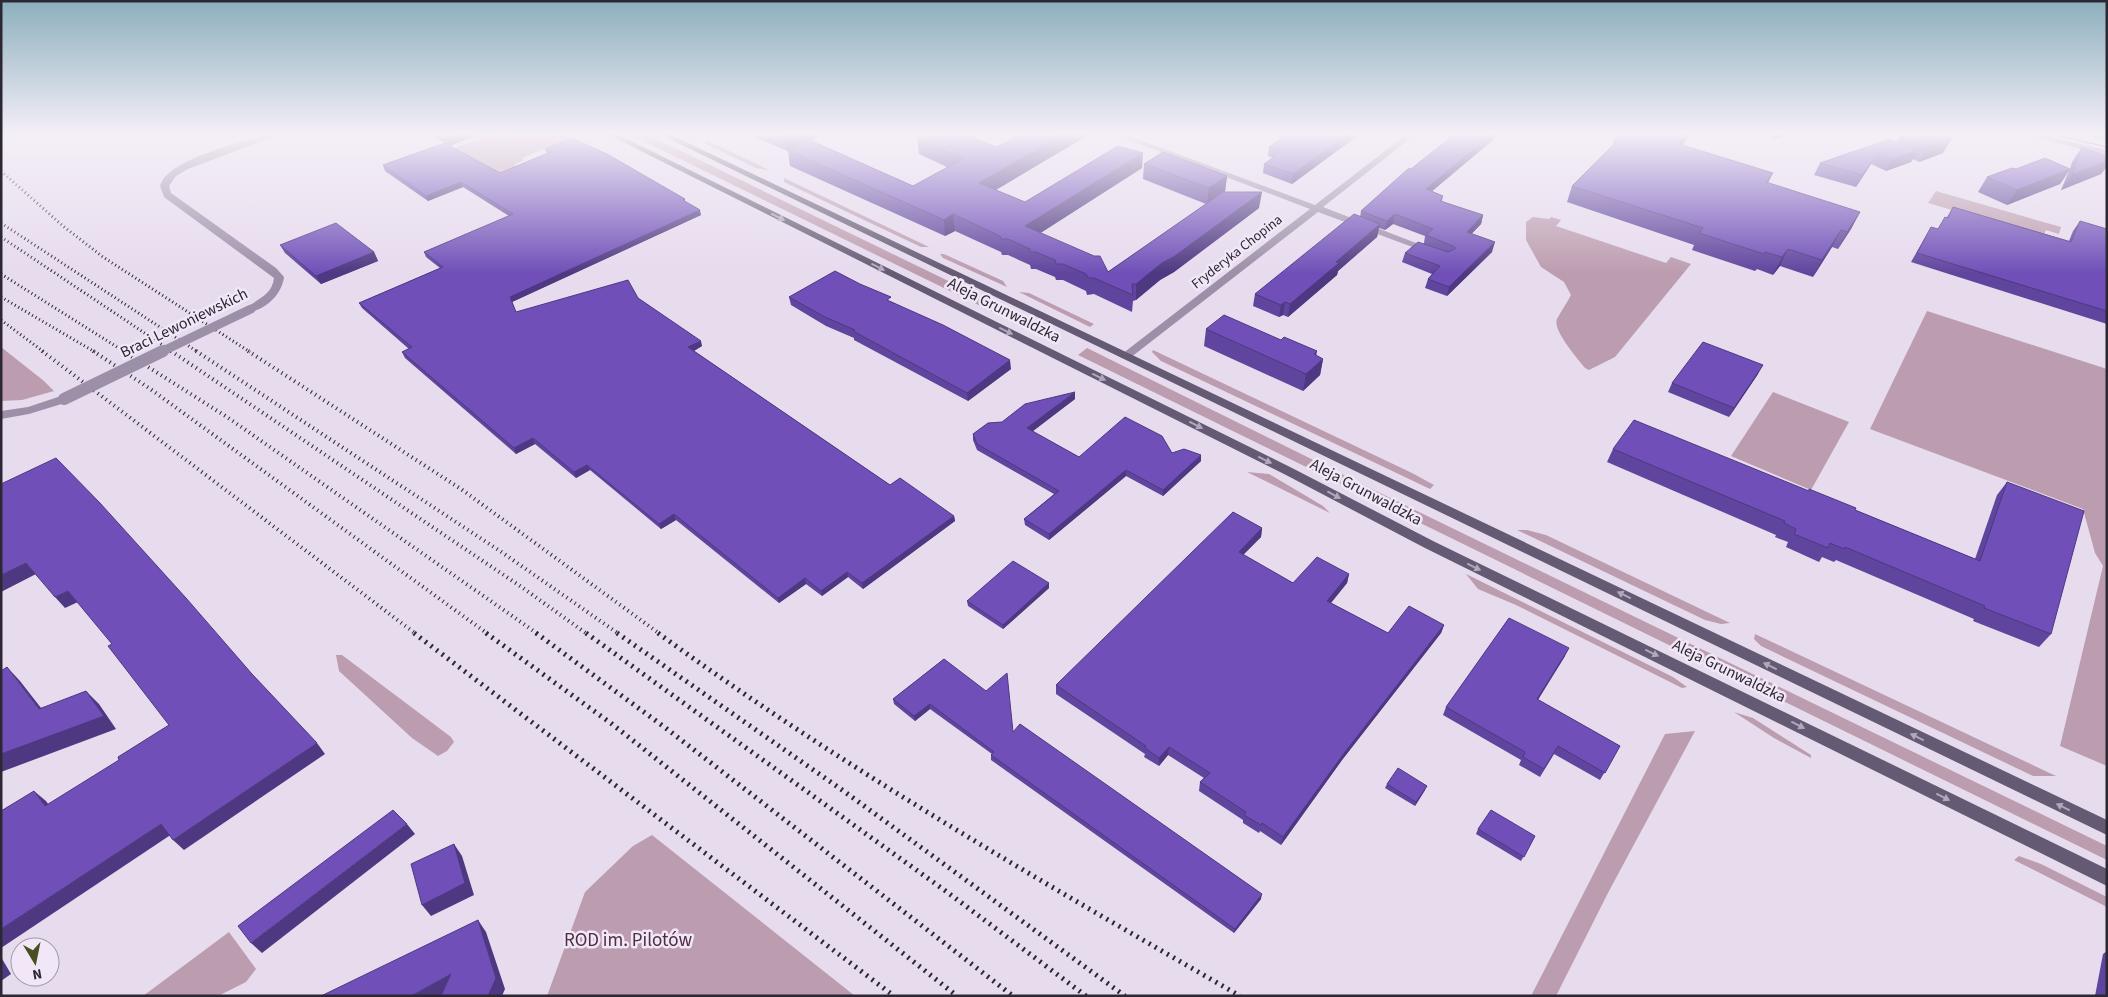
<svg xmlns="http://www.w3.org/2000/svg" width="2108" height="997" viewBox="0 0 2108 997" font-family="'Source Sans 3',sans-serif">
<rect width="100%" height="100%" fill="#e7dbee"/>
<path fill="#bc9daf" d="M492 134H563L571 138 522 158 524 160 515 164V172L506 176 450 150Z
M629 134H646L1045 328 1038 334Z
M708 141 769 170 756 168 704 143Z
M784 178 929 247H921L784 182Z
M1936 191 2061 227 2059 234 2046 230 2043 236 2038 235 1928 203Z
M1533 217 1549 219 1551 217 1561 220 1556 226 1666 263 1671 257 1691 264 1615 357 1589 370 1585 368C1578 359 1552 330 1557 319 1561 311 1567 303 1571 295L1564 282 1541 267 1526 240V222Z
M940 254H944L1003 281 1007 287 943 258Z
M1019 292 1029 293 1094 324 1090 327Z
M1927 311 2107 369V766L2060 746 2103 566 2095 553 2083 509 1870 429Z
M1 347 44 381 54 391 22 400 1 401Z
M1087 348 1382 494 2107 846V860L1078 355Z
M1153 350 1412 473 1434 485 1430 489 1161 361 1152 352Z
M1773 392 1849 422 1811 490 1731 456Z
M1247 472 1269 474 1323 506 1330 513Z
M1517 530H1527L1546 535 1730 623 1721 624 1705 620Z
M1466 574 1673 677 1687 687 1682 688 1516 605 1478 589Z
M1755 634 2056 776H2033L1761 646 1754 639Z
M336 655H342L451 737 454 742 447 751 438 756 412 738 339 671Z
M1734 712 1753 718 1811 755V758L1774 738Z
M1695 731 1609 891 1556 996H1531L1665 734Z
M652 835 855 996H547L585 892 633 846Z
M2019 856 2041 864 2107 897V907L2014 860Z
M229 932 256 969 246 982 218 996H143Z"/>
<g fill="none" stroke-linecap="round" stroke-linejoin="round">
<path fill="#9c8fa8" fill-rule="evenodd" d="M269 134H280L188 169 176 176 169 186 171 193 276 268 284 277C282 294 267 308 251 312L246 309C257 298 272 296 274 278L164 197 160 186C167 159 244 142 269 134Z
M1113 134H1124L1315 205 1407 134H1416L1323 207 1434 250 1432 252H1426L1318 212 1130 358H1122L1121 356 1122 354 1310 209Z
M2025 134H2038L2107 150V156Z
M2084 134H2096L2107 136V141Z
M64 395 70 399 68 402 29 414 1 419V411L28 407Z"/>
<path fill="#645a73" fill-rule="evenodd" d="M607 134H617L1294 469 1435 542 2107 869V886L1425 548 1286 475Z
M659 134H669L2107 820V835Z"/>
<path stroke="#2c2833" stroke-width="1" d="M2052 134 2107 147"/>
<path stroke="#2c2833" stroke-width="3" stroke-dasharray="1 3" stroke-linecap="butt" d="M1 171 63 226 103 257 250 352
M1 223 198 352
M1 237 173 352
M1 274 125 352
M1 297 95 352
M1 320 44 352"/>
<path stroke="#2c2833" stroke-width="4" stroke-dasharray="1 4" stroke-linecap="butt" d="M42 351 416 634
M93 351 149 388 488 634
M123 351 227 417 538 634
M171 351 523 588 587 634
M196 351 500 551 619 634
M248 351 461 489 660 634"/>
<path stroke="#2c2833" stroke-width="5" stroke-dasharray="2 5" stroke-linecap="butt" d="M414 633 894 996
M486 633 612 724 957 996
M536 633 667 729 1013 996
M586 633 947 892 1086 996
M617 633 845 792 1125 996
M658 633C843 768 1042 882 1240 996"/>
<path stroke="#9c8fa8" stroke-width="9" d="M161 352 251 309"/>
<path stroke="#9c8fa8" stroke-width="12" d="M64 399 163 351"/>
</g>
<path fill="#60459e" d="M428 134H480L450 146 500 173 547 153 545 149 685 199V201L701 215 512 302 516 312 638 298 702 346 694 351 890 485 954 516 955 521 863 589 848 577 822 596 806 584 779 603 676 520 661 529 590 470 576 478 535 444 516 454 405 358 402 352 409 349 362 308 359 303 440 268 426 257 424 252 509 216 463 187 428 201 385 171 383 165 445 143Z
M747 134H825L811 140 913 186 947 167 919 154 917 138 997 147 1022 134H1090L996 190 1025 202 1142 168 1040 233 1108 272 1206 204 1143 179 1144 164 1227 176 1225 192 1259 208 1174 272 1160 280 1136 300 1133 301 1132 312 1094 294 1087 295 1086 291 1063 280H1056L1055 277 1036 269H1031L1030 265 1008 255H1002L1001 252 955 231 945 236 790 166 788 151Z
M1288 134H1360L1292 184 1263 173 1264 164 1273 158 1268 156 1269 147Z
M1455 134H1500L1432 191 1443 196 1442 201 1483 215 1481 224 1471 234 1492 252 1447 296 1425 288 1428 279 1432 274 1402 262 1405 253 1424 243 1425 236 1393 224 1385 230 1379 228 1377 237 1338 271 1337 275 1288 317 1283 315 1279 317 1253 306 1255 294 1360 217 1361 211Z
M1619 134H1690L1683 145 1768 183 1860 212 1851 229 1838 249 1832 247 1813 277 1780 266 1773 275 1757 269 1755 271 1692 250 1694 245 1567 202 1572 186 1612 146 1615 138Z
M1763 134H1792L1775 139Z
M1901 135 1943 153 1919 162 1913 159 1911 162 1886 171 1871 164 1856 187 1814 175 1820 163 1897 142Z
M2082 147 2107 157V166L2101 174 2061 190 2069 171 2060 184 2007 205 1978 192 1987 177 2016 169H2070L2072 162Z
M1953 207 2069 241 2073 231 2080 221 2107 229V324L1911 262 1931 227 1938 229 1945 217H1947Z
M280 245 374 252 378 261 321 284 285 253Z
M789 297 892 302 1011 369 968 401 854 340V338L826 326 791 305Z
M1206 329 1317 356 1323 359 1320 375 1303 391 1204 346Z
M1758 374 1729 417 1668 392 1672 383Z
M1075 399 1032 431 1079 457 1172 453 1201 461 1163 496 1126 476 1049 540 1025 525 1024 519 1054 494 977 450 973 440V434L1002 422Z
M1613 449 1855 510 1975 559 1997 495 2007 482 2051 634 2039 647 1973 621 1974 619 1836 560 1834 562 1822 557 1819 562 1786 547 1788 542 1775 537 1776 535 1607 462Z
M1262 528 1261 537 1243 555 1293 583 1349 574 1347 583 1331 603 1388 633 1444 625 1441 633 1342 760 1281 845 1260 831 1259 833 1243 823V820L1199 791 1200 782 1204 778 1168 755 1159 766 1144 757 1145 754 1056 694V685Z
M1049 583V588L1003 629 968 606 967 601Z
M1565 656 1538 700 1620 746 1600 780 1554 754 1540 777 1519 765 1521 760 1443 715 1446 707Z
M944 659 1013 732 1261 899 1234 933 991 760V755L992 754 930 709 915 721 894 704 893 699Z
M1387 784 1425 790 1415 806 1385 788Z
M1478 829 1535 836 1521 861 1476 834Z
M2107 951V996H2095L2103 954Z"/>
<path fill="#4e3881" d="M462 134H480L449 146 447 139Z
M785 134H825L789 151 787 150Z
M1064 134H1090L980 199 979 183Z
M1349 134H1360L1292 184 1293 174Z
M1492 134H1500L1424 198 1426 189Z
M1686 134H1690L1673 160 1679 144Z
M1778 134H1792L1775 139Z
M1952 138 1943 153 1919 162 1928 146Z
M1918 150 1911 162 1886 171 1892 159Z
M1143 153 1142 168 1025 243V226Z
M1878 153 1871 164 1856 187 1862 175Z
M2107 161V166L2101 174 2061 190 2072 175Z
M2070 169 2060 184 2007 205 2017 190Z
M1773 173 1765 189 1766 182Z
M1227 176 1225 191 1207 204 1209 188Z
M461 182 463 187 428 201 426 196Z
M1262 192 1259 208 1174 272 1160 280 1136 300V284L1162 263Z
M700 210 701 215 512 302 510 297Z
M1860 212 1851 229 1838 249 1847 232Z
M953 214 955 231 945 236 944 220Z
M1395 214 1393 224 1385 230 1387 221Z
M1483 215 1481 224 1464 242 1467 232Z
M1380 224 1377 237 1338 271 1337 275 1288 317 1290 304 1336 262Z
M1841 230 1832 247 1813 277 1822 260Z
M1495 242 1492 252 1447 296 1449 287Z
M1788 249 1780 266 1773 275 1782 257Z
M374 252 378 261 321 284 316 276Z
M1285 302 1283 315 1279 317 1281 305Z
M701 341 702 346 690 353 688 347Z
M1317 351 1314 367 1323 359 1320 375 1303 391 1306 374 1314 354Z
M1010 360 1011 369 968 401 967 393Z
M1763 365 1758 374 1729 417 1734 408Z
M1075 392V399L1028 435 1027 428Z
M533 438 535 444 516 454 514 448Z
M1201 455V461L1163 496V490Z
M587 465 590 470 576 478 574 472Z
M1126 470V476L1049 540V534Z
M674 514 676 520 661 529 659 524Z
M954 516 955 521 863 589 862 583Z
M1262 528 1261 537 1237 561 1239 552Z
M26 563 36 574 1 592V575Z
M847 572 848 577 822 596 821 591Z
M1349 574 1347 583 1325 610 1327 601Z
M805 578 806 584 779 603 778 598Z
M1049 583V588L1003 629V625Z
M68 591 78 602 65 608 55 597Z
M1444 625 1441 633 1342 760 1281 845 1283 837 1345 752Z
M1569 648 1565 656 1533 707 1537 699Z
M7 667 20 681 52 722 39 709Z
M86 691 99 704 116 729 1 772V754Z
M930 704V709L915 721 914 716Z
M317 743 325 754 184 850 173 840Z
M1169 747 1168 755 1159 766V758Z
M1427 786 1425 790 1415 806 1416 802Z
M34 791 46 801 57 816 45 806Z
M161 824 172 834 1 948V929Z
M407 824 415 834 262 953 251 943Z
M454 844 462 856 474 895 431 916 422 905Z
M1262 894 1261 899 1234 933 1235 929Z
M478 920 486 932 505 989 502 996H488Z
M1 957 11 974 1 981Z
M451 974 441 996H411Z"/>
<path fill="#7050b8" stroke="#4e3881" d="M437 134H462L447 139Z
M927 134H963L997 147 1022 134H1064L979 183 1025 202 1118 146 1143 153 1025 226 1094 256H1100L1108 272 1223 192H1262L1175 256 1162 263 1136 284H1132L1133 295 1094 278H1088L1086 274 1063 264H1056L1055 260 1036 252H1030V249L1008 239H1001L1000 236 953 214 944 220 787 150 809 140 913 186 963 159 917 138Z
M1288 134H1349L1293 174 1264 164 1282 151 1269 147Z
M1455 134H1492L1426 189 1443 196 1440 201 1483 215 1467 232 1495 242 1449 287 1428 279 1440 266 1405 253 1418 242 1448 252 1455 249V247L1426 235 1433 229 1395 214 1387 221 1361 211 1409 168 1411 169Z
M1619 134H1686L1679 144 1773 173 1766 182 1860 212 1847 232 1841 230 1822 260 1788 249 1782 257 1765 252 1764 254 1699 233 1703 228 1572 186 1619 139 1615 138Z
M1905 134H1942L1952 138 1928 146 1901 135Z
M572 138 607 154 685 199 683 200 700 210 510 297 516 312 628 280 638 298 701 341 688 347 890 485 900 478 954 516 862 583 847 572 821 591 805 578 778 598 674 514 659 524 587 465 574 472 533 438 514 448 402 352 412 347 359 303 443 267 424 252 513 214 461 182 426 196 383 165 445 143 500 173 551 152 545 149Z
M1890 139 1918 150 1892 159 1878 153 1862 175 1820 163Z
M2082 147 2107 157V161L2072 175Z
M1163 152 1227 176 1209 188 1144 164Z
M2045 158 2070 169 2017 190 1987 177 2012 168 2016 169Z
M1953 207 2071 242 2080 221 2107 229V311L1917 253 1931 227 1938 229 1945 217 1948 218Z
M1354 214 1380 224 1336 262 1339 263 1290 304 1285 302 1281 305 1255 294Z
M336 223 374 252 316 276 280 245Z
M835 271 860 284 891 297 887 300 943 325 1010 360 967 393 853 331 855 330 825 317 789 297Z
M1224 315 1281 340 1284 337 1317 351 1314 354 1323 359 1306 374 1206 329Z
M1703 342 1763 365 1734 408 1672 383Z
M1075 392 1027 428 1079 457 1125 417 1162 436 1172 453 1184 449 1201 455 1163 490 1126 470 1049 534 1024 519 1059 491 977 444 973 434 988 423 1002 422 1025 404Z
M1634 420 1809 491V489L1856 508 1855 510 1980 561 2007 482 2084 511 2051 634 1984 608 1985 606 1845 547 1844 549 1830 543 1828 548 1794 534 1796 529 1784 523 1785 521 1613 449Z
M56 458 100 503 186 598 252 674 317 743 173 840 161 824 1 929V811L34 791 45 806 119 760 118 757 169 725 108 646 112 644 68 591 55 597 26 563 1 575V484Z
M1233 512 1262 528 1239 552 1293 583 1317 557 1349 574 1327 601 1388 633 1409 606 1444 625 1345 752 1283 837 1262 823 1261 825 1244 815 1246 812 1200 782 1210 773 1169 747 1159 758 1145 748 1146 746 1056 685Z
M1013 561 1049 583 1003 625 967 601Z
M1509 618 1569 648 1537 699 1620 746 1605 773 1558 746 1544 769 1523 757 1525 752 1446 707Z
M944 659 986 691 1007 673 1013 732 1020 724 1262 894 1235 929 991 755 994 752 930 704 914 716 893 699Z
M7 667 39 709 86 691 104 716 1 754V671Z
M1398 768 1427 786 1416 802 1387 784Z
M393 810 407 824 251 943 238 926Z
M1491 810 1535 836 1524 857 1478 829Z
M454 844 465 883 422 905 411 864Z
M478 920 496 978 488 996H441L451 974 411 996H321Z"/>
<defs><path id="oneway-solid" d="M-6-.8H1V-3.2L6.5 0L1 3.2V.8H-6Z" transform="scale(1.25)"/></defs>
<g fill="#b2a8bc">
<use href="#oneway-solid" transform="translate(778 217) rotate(27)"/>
<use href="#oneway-solid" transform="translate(878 267) rotate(27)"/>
<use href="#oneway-solid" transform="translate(1006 331) rotate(26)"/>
<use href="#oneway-solid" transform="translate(1099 377) rotate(26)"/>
<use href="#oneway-solid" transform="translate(1196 425) rotate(27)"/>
<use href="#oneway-solid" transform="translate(1265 460) rotate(26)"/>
<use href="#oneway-solid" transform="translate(1334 495) rotate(28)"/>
<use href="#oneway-solid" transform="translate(1474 567) rotate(26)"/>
<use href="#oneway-solid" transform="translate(1624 595) rotate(-154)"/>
<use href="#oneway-solid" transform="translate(1652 653) rotate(26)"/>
<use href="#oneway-solid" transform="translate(1770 666) rotate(-154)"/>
<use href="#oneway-solid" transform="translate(1798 725) rotate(27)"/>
<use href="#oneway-solid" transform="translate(1917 737) rotate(-154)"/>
<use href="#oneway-solid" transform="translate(1943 797) rotate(27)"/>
<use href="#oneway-solid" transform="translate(2063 807) rotate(-154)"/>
</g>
<linearGradient id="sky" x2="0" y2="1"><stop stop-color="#8cafbd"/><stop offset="0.49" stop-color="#f4eff7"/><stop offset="1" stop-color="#f4eff7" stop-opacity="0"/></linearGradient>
<rect width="2108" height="273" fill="url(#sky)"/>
<g text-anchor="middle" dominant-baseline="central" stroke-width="5" stroke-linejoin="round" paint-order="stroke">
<g font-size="14" fill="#2c2833" stroke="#f1e7f7">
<text transform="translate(1237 252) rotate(-38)">Fryderyka Chopina</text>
</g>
<g font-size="16" fill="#2c2833" stroke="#f1e7f7">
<text transform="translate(1004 310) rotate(27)">Aleja Grunwaldzka</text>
<text transform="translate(184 323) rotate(-26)">Braci Lewoniewskich</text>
<text transform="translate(1366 492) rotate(28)">Aleja Grunwaldzka</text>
<text transform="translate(1729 671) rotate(26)">Aleja Grunwaldzka</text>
</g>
<g font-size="19" fill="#4e2e40" stroke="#f1e7f7">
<text x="628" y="940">ROD im. Pilotów</text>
</g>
</g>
<rect width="2108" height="997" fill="none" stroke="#2c2833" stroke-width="5"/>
<g transform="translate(35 962) rotate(170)"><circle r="24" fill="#f1e7f7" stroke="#a29ba9"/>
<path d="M0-4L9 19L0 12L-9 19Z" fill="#494f22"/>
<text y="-8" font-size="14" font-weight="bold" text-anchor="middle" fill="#2c2833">N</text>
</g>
</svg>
